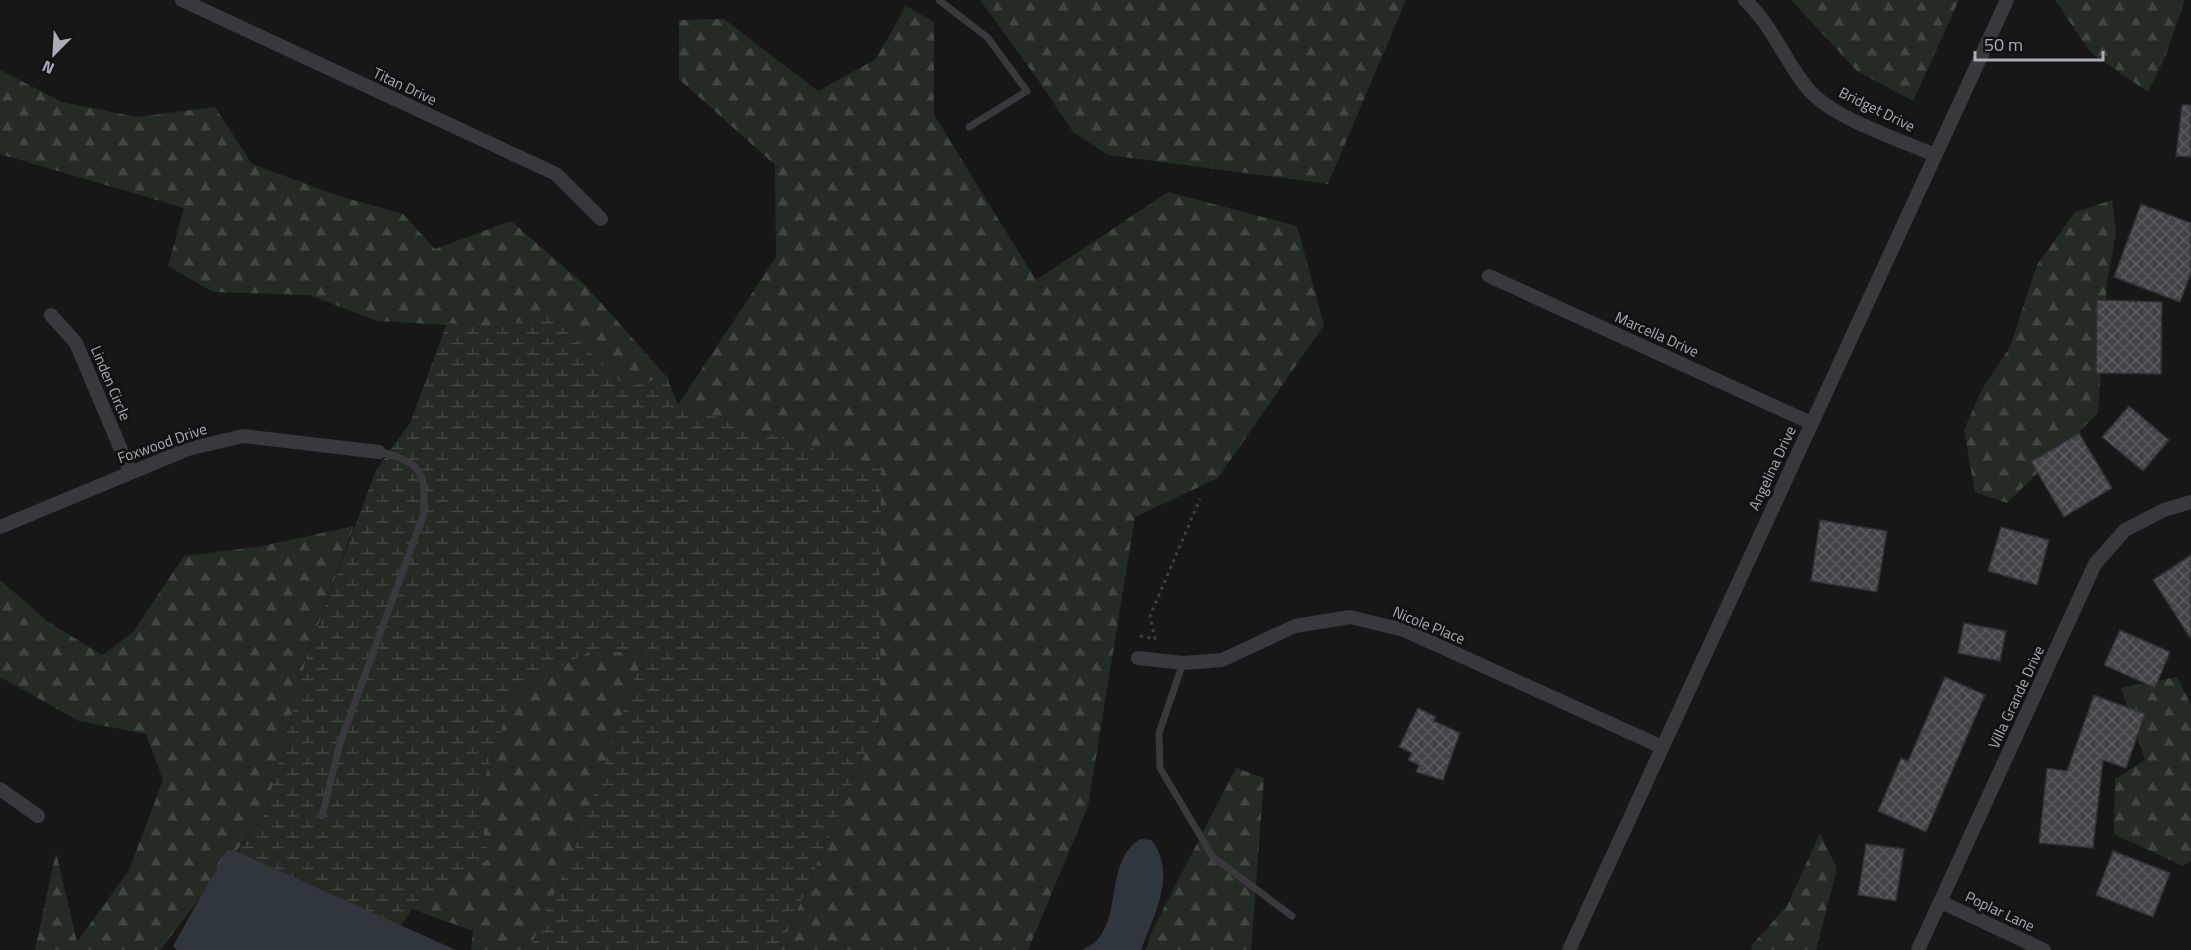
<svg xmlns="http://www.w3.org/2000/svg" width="2191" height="950" viewBox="0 0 2191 950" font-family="'Titillium Web',sans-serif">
<defs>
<pattern id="forest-firs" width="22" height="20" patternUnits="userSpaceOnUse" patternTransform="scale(1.5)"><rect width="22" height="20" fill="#232b24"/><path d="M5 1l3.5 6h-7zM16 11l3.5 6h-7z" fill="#404742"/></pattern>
<pattern id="wetland-marsh" width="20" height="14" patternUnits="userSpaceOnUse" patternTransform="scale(1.5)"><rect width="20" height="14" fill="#232b24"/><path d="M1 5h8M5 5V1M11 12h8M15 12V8" fill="none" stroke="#404742"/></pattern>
<pattern id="building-cross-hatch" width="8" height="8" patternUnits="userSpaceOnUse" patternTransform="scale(1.5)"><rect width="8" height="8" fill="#444448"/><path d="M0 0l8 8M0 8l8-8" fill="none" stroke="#5c5c60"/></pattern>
</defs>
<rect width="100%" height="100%" fill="#171718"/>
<path fill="url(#forest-firs)" d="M980 0H1406L1328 184 1108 155 1073 132 1041 84Z
M1791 0H1959L1913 101 1857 71Z
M2055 0H2185L2165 57 2148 92 2090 52Z
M906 6 934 22V115L1036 280 1168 192 1297 226 1324 325 1218 478 1135 517 1088 806 1028 950H780L880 719 678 405 776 257 775 165 679 79V20L724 19 818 91 876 59Z
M0 70 62 102 137 117 215 107 252 164 339 196 403 214 435 249 511 221 587 287 667 377 626 387 549 313 498 328 378 321 309 295 213 292 168 266 184 208 0 154Z
M2112 200 2116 233 2107 282 2098 413 2007 503 1975 492 1964 430 1982 389 2010 347 2037 265 2075 212Z
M354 526 308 653 265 814 160 950H35L56 852 77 942 129 870 163 780 146 734 79 721 0 677V580L47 621 102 655 133 632 184 556 257 547Z
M593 650 645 653 574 850 529 950H471L473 931 412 909 490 858 476 804 514 691Z
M2177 677 2191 705V861L2183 866 2114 834 2115 779 2145 760 2121 688Z
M1236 768 1264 778 1251 950H1146L1151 933Z
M1820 833 1837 869 1816 950H1752L1751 946 1787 906Z"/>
<path fill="url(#wetland-marsh)" d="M549 313 626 387 667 377 678 405 881 470 880 719 780 950H529L574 850 644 653 593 650 514 691 476 804 490 858 412 909 401 926 237 852 265 814 308 653 376 470 410 423 447 323 498 328Z"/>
<path fill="#2f363d" d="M1140 839 1151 840C1178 872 1154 915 1141 950H1082C1087 947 1094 944 1098 939 1121 912 1106 861 1140 839Z
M227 850H233L456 950H177L173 946Z"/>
<path fill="url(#building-cross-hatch)" stroke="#313134" stroke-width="1.5" d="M2182 105H2191V157L2176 156Z
M2141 204 2191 223V273L2180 302 2114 277Z
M2097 300 2162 302 2161 374 2096 373Z
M2129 406 2169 440 2143 471 2102 437Z
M2079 433 2112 488 2064 517 2031 462Z
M1820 520 1887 531 1877 592 1811 581Z
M2001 527 2049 540 2037 585 1988 571Z
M2191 555V639L2153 580Z
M1964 623 2006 631 2000 661 1958 653Z
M2120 630 2170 652 2155 688 2104 665Z
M1945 677 1985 695 1926 832 1878 811 1901 758 1908 761Z
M2094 695 2145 714 2126 768 2103 760 2093 848 2039 843 2047 768 2067 771Z
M1418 708 1436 717 1434 721 1460 733 1443 780 1416 772 1419 765 1408 760 1412 753 1399 747Z
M1866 844 1904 849 1896 901 1858 895Z
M2113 851 2170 873 2153 917 2096 895Z"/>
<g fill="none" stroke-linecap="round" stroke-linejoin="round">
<path stroke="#3e3f44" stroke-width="3" stroke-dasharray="3 4.5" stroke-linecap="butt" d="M1140 636 1155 639 1150 616 1200 499"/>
<path stroke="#38383d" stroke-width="7" d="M939 0 988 38 1027 91 969 127
M1183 663 1159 733 1160 768 1213 857 1292 916
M322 816 340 743 423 516C427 475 423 461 379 452"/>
<path stroke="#38383d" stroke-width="14" d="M182 0 556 174 601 219
M1745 0C1773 26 1785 62 1809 90 1833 118 1900 140 1935 155
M1489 276 1811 423
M51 315 76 343 130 471
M0 527 188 449 243 436 379 452
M1138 658 1183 663 1222 660 1295 626 1350 617 1404 630 1662 747
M0 789 38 816
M1941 902 2044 950
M1569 950 2007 0
M1918 950 2095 564 2125 530 2164 510 2191 502"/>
</g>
<g text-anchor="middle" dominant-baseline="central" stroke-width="6" stroke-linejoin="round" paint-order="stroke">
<g font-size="15" fill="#aaacb7" stroke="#121213">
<text transform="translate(405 86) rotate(25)">Titan Drive</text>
<text transform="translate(1877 109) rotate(26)">Bridget Drive</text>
<text transform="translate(1657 334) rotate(24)">Marcella Drive</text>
<text transform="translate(111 383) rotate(67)">Linden Circle</text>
<text transform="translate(162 443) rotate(-19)">Foxwood Drive</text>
<text transform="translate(1772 468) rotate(-65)">Angelina Drive</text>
<text transform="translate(1429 625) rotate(22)">Nicole Place</text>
<text transform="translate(2016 697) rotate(-65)">Villa Grande Drive</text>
<text transform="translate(2000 911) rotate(25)">Poplar Lane</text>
</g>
</g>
<g transform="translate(54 54) rotate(204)" stroke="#121213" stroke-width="4.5" paint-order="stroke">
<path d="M0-4.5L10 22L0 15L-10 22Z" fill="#aaacb7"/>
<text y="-9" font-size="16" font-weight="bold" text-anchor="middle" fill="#aaacb7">N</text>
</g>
<path d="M1975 51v9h128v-9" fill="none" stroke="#aaacb7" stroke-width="3"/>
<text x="1984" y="51" font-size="18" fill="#aaacb7" stroke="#121213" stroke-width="4.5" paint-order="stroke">50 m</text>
</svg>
